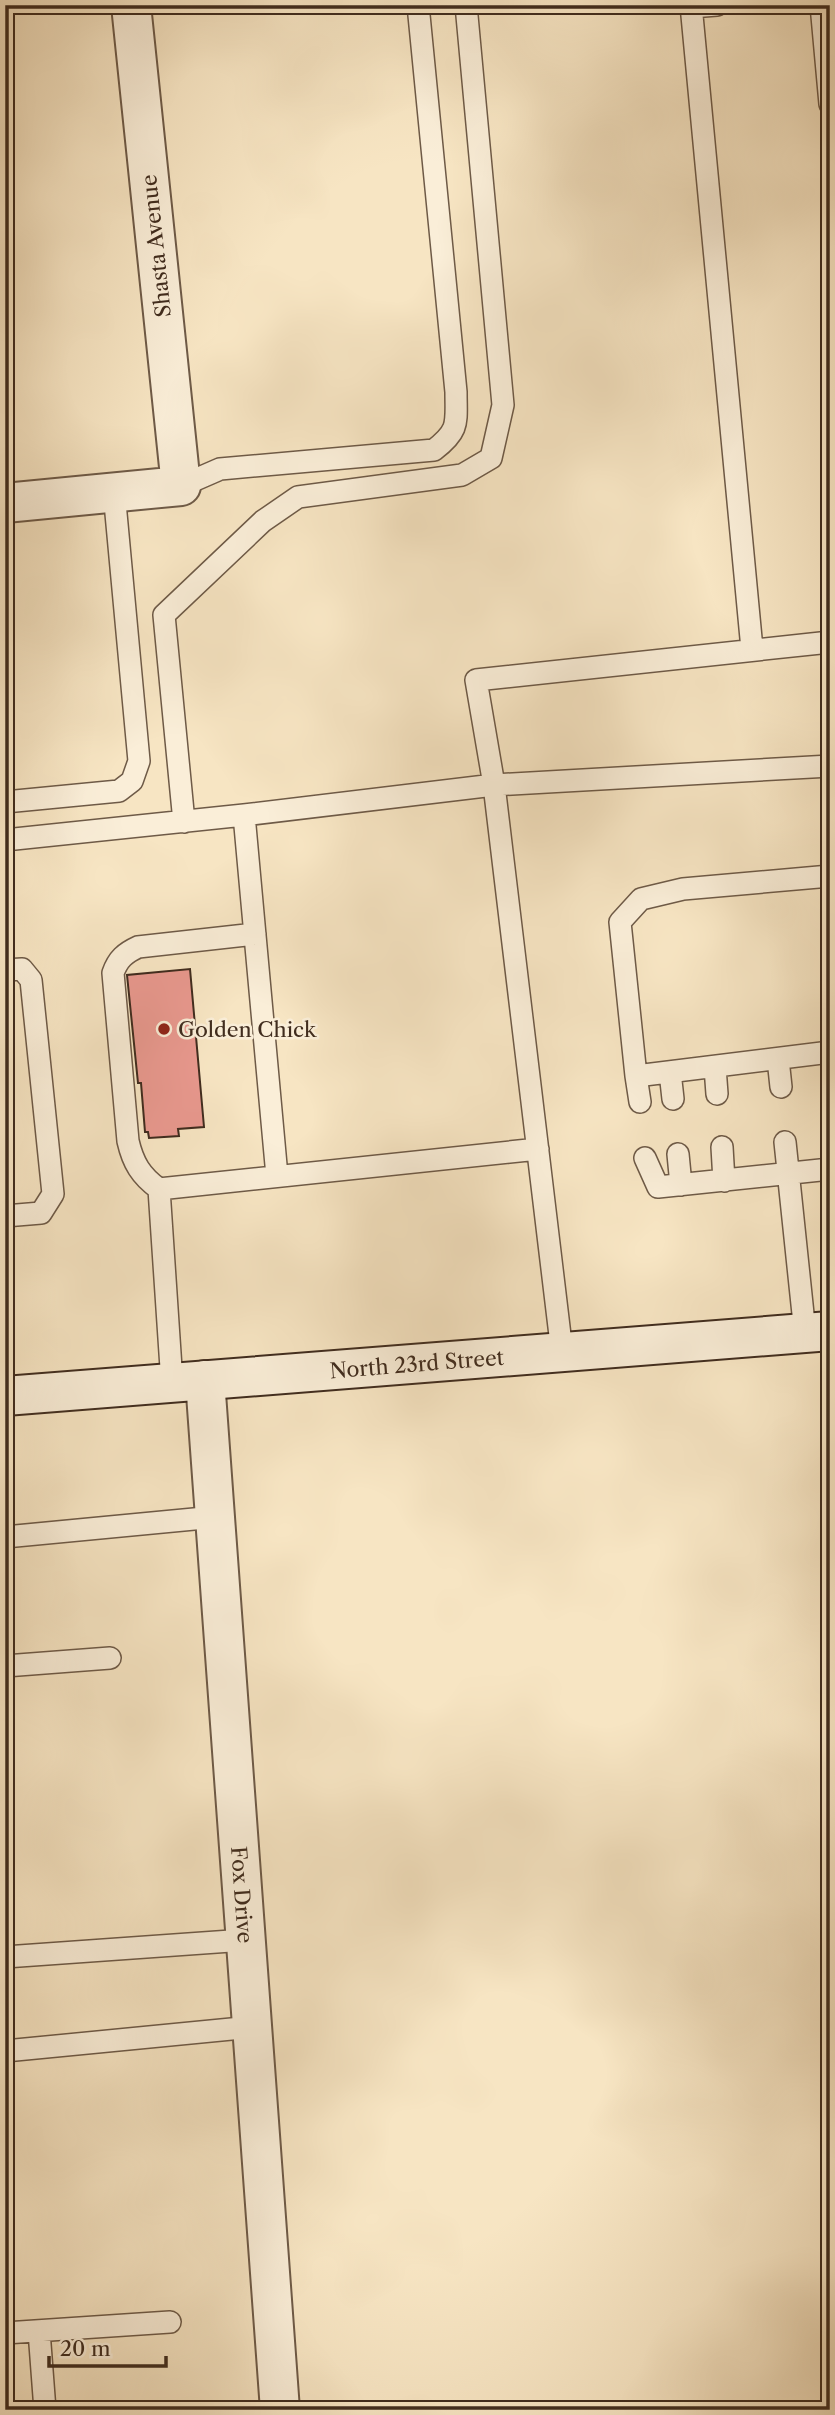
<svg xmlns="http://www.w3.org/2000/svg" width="835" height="2415" viewBox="0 0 835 2415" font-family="'Libre Caslon Text',serif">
<rect width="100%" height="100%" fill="#f7e5c3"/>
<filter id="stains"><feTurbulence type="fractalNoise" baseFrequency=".00286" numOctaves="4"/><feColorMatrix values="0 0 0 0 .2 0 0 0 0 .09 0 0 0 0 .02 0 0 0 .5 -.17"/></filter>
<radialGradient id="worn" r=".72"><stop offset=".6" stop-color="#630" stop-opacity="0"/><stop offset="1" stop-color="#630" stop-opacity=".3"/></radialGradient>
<path fill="#e8988e" stroke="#402c1e" stroke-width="2" d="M190 969 204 1127 178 1129 179 1136 149 1138 148 1132H145L141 1083H138L127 975Z"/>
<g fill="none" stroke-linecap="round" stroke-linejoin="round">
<defs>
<path id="service" d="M691 5 752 649
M821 5 830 104
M691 7 717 5
M181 486 220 469 434 450C460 430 456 423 456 392L418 5
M5 802 119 791 132 781 139 761 114 492
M244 815 277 1176
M184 822 164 615 263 521 298 497 462 475 491 458 503 405 466 5
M5 840 244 815 494 785 830 766
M830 876 683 889 641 899 620 922 636 1076 830 1052
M5 970 22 969 31 980 53 1194 41 1213 5 1216
M778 1059 781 1087
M715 1067 717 1094
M670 1072 673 1099
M636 1076 640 1102
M785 1142 805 1333
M722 1147 724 1181
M678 1154 681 1185
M645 1158 658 1187 830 1169
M159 1189C141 1176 133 1163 128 1141L113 973C118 959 125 953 138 947L255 934
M562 1352 494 785 476 680 830 642
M172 1383 159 1189 538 1149
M5 1537 215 1517
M5 1666 110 1658
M5 1957 245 1940
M5 2051 252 2027
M39 2331 45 2410
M5 2333 170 2322"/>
<g id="minor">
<path d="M5 503 181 486 131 5"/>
<path id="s1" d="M205 1380 280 2410"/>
</g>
<g id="secondary">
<path id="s2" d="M5 1396 830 1331"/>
</g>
</defs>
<use href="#service" stroke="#6e5a47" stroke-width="24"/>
<use href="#minor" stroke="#6e5a47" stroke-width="42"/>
<use href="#secondary" stroke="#402c1e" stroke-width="42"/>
<use href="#service" stroke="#faeed8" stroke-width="21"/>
<use href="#minor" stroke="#faeed8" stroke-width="38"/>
<use href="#secondary" stroke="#faeed8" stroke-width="38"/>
</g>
<circle fill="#8f2418" stroke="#faeed8" stroke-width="2.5" cx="164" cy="1029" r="7"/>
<g text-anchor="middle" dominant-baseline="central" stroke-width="5" stroke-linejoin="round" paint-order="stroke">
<g font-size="21" fill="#402c1e" stroke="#faeed8">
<text transform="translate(156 246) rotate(-96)">Shasta Avenue</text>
<text stroke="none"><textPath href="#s2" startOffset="413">North 23rd Street</textPath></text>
<text stroke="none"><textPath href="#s1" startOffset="516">Fox Drive</textPath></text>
</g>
<g font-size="21" fill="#402c1e" stroke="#faeed8" text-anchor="start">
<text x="178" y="1029">Golden Chick</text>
</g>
</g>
<rect width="835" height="2415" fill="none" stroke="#f7e5c3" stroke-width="28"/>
<rect x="7" y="7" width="821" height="2401" fill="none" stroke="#402c1e" stroke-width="3.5"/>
<rect x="14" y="14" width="807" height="2387" fill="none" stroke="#402c1e" stroke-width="2"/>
<path d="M49 2356v10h117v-10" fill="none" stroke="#402c1e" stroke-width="3.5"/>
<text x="60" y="2356" font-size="21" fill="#402c1e" stroke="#faeed8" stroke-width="5" paint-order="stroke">20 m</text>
<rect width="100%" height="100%" filter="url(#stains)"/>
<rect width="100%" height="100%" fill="url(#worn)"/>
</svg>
